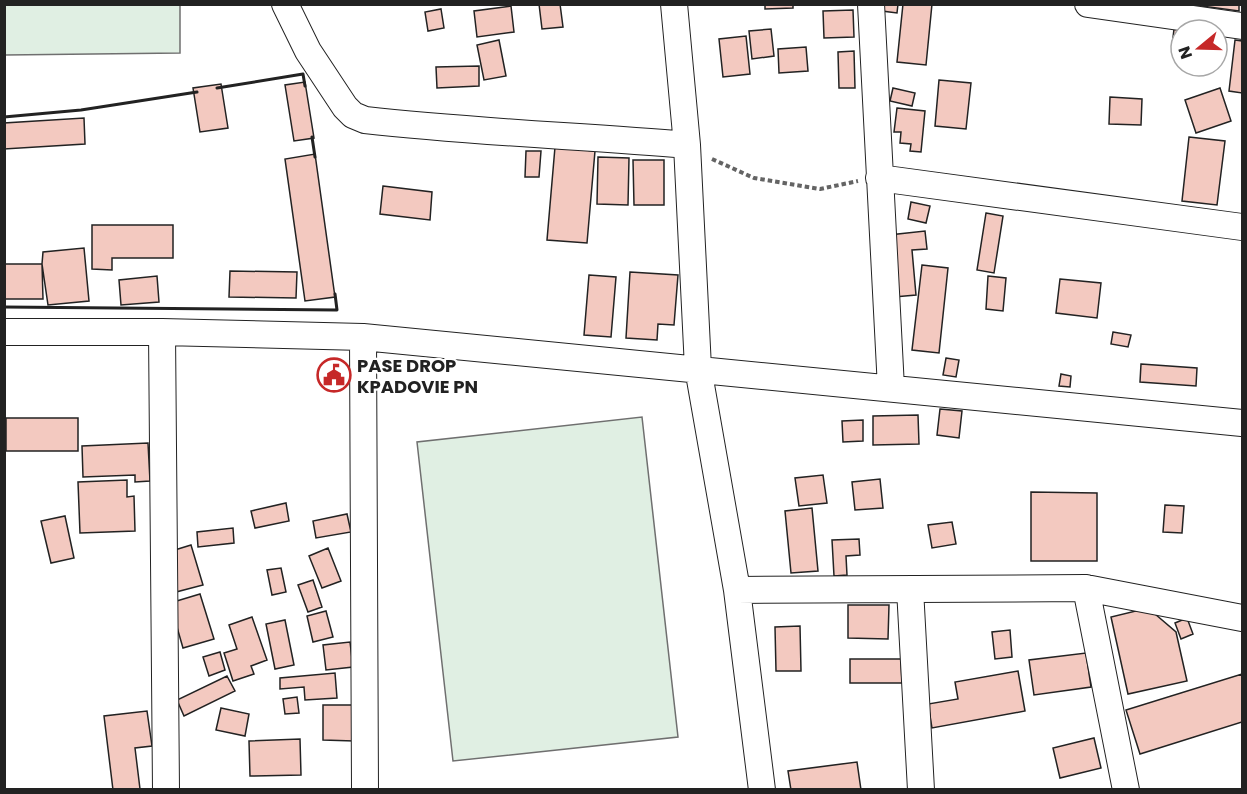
<svg xmlns="http://www.w3.org/2000/svg" width="1247" height="794" viewBox="0 0 1247 794" font-family="Poppins,sans-serif">
<rect width="100%" height="100%" fill="#fff"/>
<path fill="#e0efe3" stroke="#6f6f6f" stroke-width="1.5" d="M4 5H180V53L5 55Z
M642 417 678 737 453 761 417 442Z"/>
<path fill="#f3c9c0" stroke="#222" stroke-width="1.5" d="M539 4H560L563 27 542 29Z
M765 4H793V8L765 9Z
M883 4H898L897 13 882 11Z
M903 4H932L926 65 897 62Z
M1187 4H1239V11Z
M511 6 514 32 477 37 474 11Z
M441 9 444 28 428 31 425 12Z
M853 10 854 37 824 38 823 11Z
M771 29 774 56 752 59 749 31Z
M1174 29 1181 30V47L1172 46Z
M746 36 750 74 723 77 719 39Z
M499 40 506 76 484 80 477 45Z
M1235 40 1242 41V93L1229 91Z
M806 47 808 71 779 73 778 49Z
M854 51 855 88H839L838 52Z
M479 66V86L437 88 436 67Z
M939 80 971 83 966 129 935 126Z
M305 82 314 138 294 141 285 85Z
M221 84 228 128 200 132 193 88Z
M893 88 915 93 912 106 890 101Z
M1220 88 1231 121 1196 133 1185 100Z
M1110 97 1142 99 1141 125 1109 124Z
M897 108 925 111 921 152 910 151 911 144 900 143 901 132H894Z
M84 118 85 144 4 149V123Z
M1189 137 1225 141 1217 205 1182 201Z
M555 147 595 151 587 243 547 240Z
M526 151H541L539 177H525Z
M315 154 335 297 305 301 285 159Z
M598 157 629 158 628 205 597 204Z
M633 160H664V205H634Z
M383 186 432 192 430 220 380 214Z
M911 202 930 206 926 223 908 219Z
M986 213 1003 216 994 273 977 270Z
M92 225H173V258H112V270L92 269Z
M925 231 927 249 912 250 916 295 894 297 889 235Z
M84 248 89 301 48 305 42 264 43 252Z
M4 264H42L43 299H4Z
M922 265 948 268 939 353 912 350Z
M230 271 297 272 296 298 229 297Z
M630 272 678 275 674 325 658 324 657 340 626 338Z
M589 275 616 277 611 337 584 335Z
M157 276 159 302 121 305 119 280Z
M988 276 1006 278 1003 311 986 309Z
M1060 279 1101 283 1097 318 1056 313Z
M1113 332 1131 335 1128 347 1111 344Z
M946 358 959 360 956 377 943 375Z
M1141 364 1197 368 1196 386 1140 382Z
M1061 374 1071 376 1070 387 1059 386Z
M940 409 962 411 959 438 937 435Z
M918 415 919 444 873 445V416Z
M6 418H78V451H6Z
M863 420V441L843 442 842 421Z
M148 443 150 481 135 482V475L83 477 82 446Z
M823 475 827 503 799 506 795 478Z
M880 479 883 508 855 510 852 482Z
M127 480V497L134 496 135 531 80 533 78 482Z
M1031 492 1097 493V561H1031Z
M286 503 289 521 255 528 251 511Z
M1165 505 1184 506 1182 533 1163 532Z
M812 508 818 571 791 573 785 511Z
M347 514 351 532 316 538 313 521Z
M65 516 74 558 51 563 41 521Z
M952 522 956 544 932 548 928 525Z
M233 528 234 543 198 547 197 532Z
M859 539 860 555 846 556 847 575 834 576 832 540Z
M191 545 203 585 176 592 165 553Z
M328 548 341 581 322 588 309 556Z
M281 568 286 592 272 595 267 570Z
M313 580 322 607 308 612 298 585Z
M200 594 214 639 183 648 170 603Z
M848 605H889L888 639 848 638Z
M1148 608 1176 632 1187 681 1128 694 1111 617Z
M326 611 333 637 313 642 307 616Z
M252 617 267 660 251 666 254 674 233 681 224 653 237 649 229 625Z
M1187 618 1193 634 1181 639 1175 623Z
M285 620 294 665 275 669 266 624Z
M800 626 801 671H776L775 627Z
M1010 630 1012 657 995 659 992 632Z
M350 642 353 667 326 670 323 645Z
M220 652 225 670 209 676 203 657Z
M1086 653 1091 687 1034 695 1029 660Z
M850 659H901L902 683H850Z
M1018 671 1025 711 932 728 928 704 958 699 955 682Z
M335 673 337 698 305 700 304 687 280 689V678Z
M1242 674V722L1140 754 1126 710Z
M227 676 235 691 184 716 177 700Z
M297 697 299 713 285 714 283 699Z
M323 705H354V741L323 740Z
M221 708 249 714 245 736 216 730Z
M147 711 152 746 135 748 140 789 113 790 104 716Z
M1094 738 1101 768 1060 778 1053 748Z
M300 739 301 775 250 776 249 741Z
M857 762 861 790H791L788 771Z"/>
<g fill="none" stroke-linecap="round" stroke-linejoin="round">
<defs>
<path id="minor" d="M285 4 308 51 345 107 353 115 365 120C472 132 580 136 687 145
M674 4 687 145 698 368 737 590 762 790
M871 4 891 388
M1088 4 1242 26
M879 178 1242 227
M4 332H162L363 337 1242 423
M162 332 166 790
M363 337 365 790
M1086 588 1126 790
M910 589 921 790
M737 590 1086 588 1242 618"/>
</defs>
<use href="#minor" stroke="#222" stroke-width="28"/>
<path stroke="#646464" stroke-width="4" stroke-dasharray="4.5 3" stroke-linecap="butt" d="M712 159 754 178 820 189 858 181"/>
<use href="#minor" stroke="#fff" stroke-width="26"/>
<path stroke="#222" stroke-width="3" d="M217 88 303 74 305 86
M4 117 81 110 197 92
M312 137 315 157
M4 307 337 310 335 294"/>
</g>
<defs>
<symbol id="civic-ring" viewBox="-11 -11 22 22"><circle r="9.5" fill="#fff" stroke="#c62828" stroke-width="1.5"/><path d="M-.6-6.5H3V-4.5H.6V-3L4-1V1h2V6H-6V1h2V-1L-.6-3ZM-1.2 2.5V6h2.4V2.5Z" fill="#c62828"/></symbol>
</defs>
<g fill-rule="evenodd">
<use href="#civic-ring" x="315" y="356" width="38" height="38"/>
</g>
<g text-anchor="middle" dominant-baseline="central" stroke-width="4.5" stroke-linejoin="round" paint-order="stroke">
<g font-size="18" font-weight="bold" fill="#222" stroke="#fff" text-anchor="start">
<text x="357" y="365">PASE DROP<tspan x="357" dy="21">KPADOVIE PN</tspan></text>
</g>
</g>
<rect width="1247" height="794" fill="none" stroke="#222222" stroke-width="12"/>
<g transform="translate(1199 48) rotate(251)"><circle r="28" fill="#ffffff" stroke="#a7a7a7" stroke-width="1.5"/>
<path d="M0-4.5L10 22L0 15L-10 22Z" fill="#c62828"/>
<text y="-9" font-size="16" font-weight="bold" text-anchor="middle" fill="#222222">N</text>
</g>
</svg>
